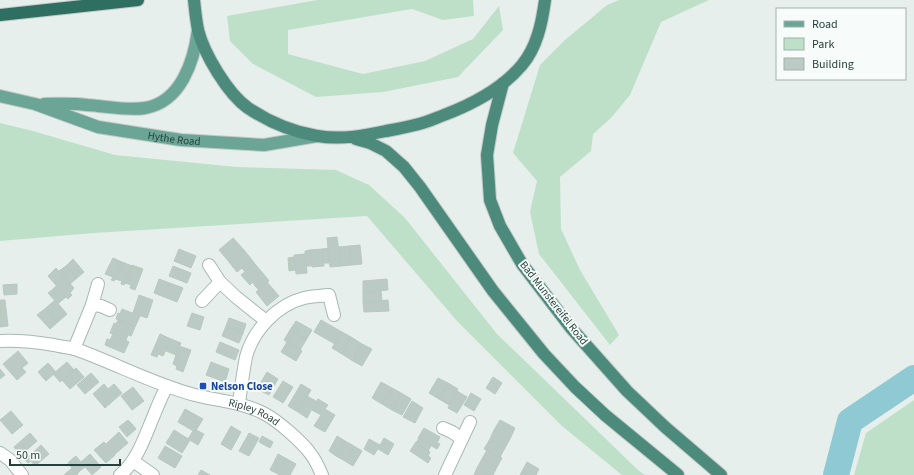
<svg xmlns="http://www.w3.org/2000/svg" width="914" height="475" viewBox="0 0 914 475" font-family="'Source Sans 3',sans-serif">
<rect width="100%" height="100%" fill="#e6efeb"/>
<path fill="#bfe0c8" d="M317 0H473L474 16 443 20 412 9 288 30V54L363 74 425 61 473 39 499 6 503 30 458 77 383 92 316 97 253 64 230 41 227 16Z
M619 0H709L661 22 630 95 611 118 593 134 591 151 560 177 561 229 580 270 619 335 610 345 539 254 530 212 537 181 513 153 540 65 565 40 607 5Z
M0 123 33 131 115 155 237 167 336 170 369 185 405 218 497 334 638 470 645 475H622L562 426 457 321 367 216 94 233 0 241Z
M914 400V475H854L866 433Z"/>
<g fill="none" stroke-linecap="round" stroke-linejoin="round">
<path stroke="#8ec9d4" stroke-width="26" d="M836 475 850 421 914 378"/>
</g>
<path fill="#bbcac4" stroke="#b8c9c2" d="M337 237 341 266 330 267 327 238Z
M233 238 244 250 229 262 219 250Z
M360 245 362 264 351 265 349 246Z
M349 246 351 265 341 266 339 247Z
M328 248 330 263H324L322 249Z
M179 249 196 256 191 268 174 261Z
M322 249 324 266 312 267 310 250Z
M244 250 252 260 237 272 229 262Z
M310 250 311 266H306L305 251Z
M305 254 307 273 296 274 294 255Z
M294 257 295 270 289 271 288 258Z
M113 258 122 262 114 281 111 280 113 277 105 274Z
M73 259 84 272 77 278 66 266Z
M252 260 255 264 245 272 242 268Z
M122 262 132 266 124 285 121 284 122 281 115 279Z
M255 264 266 277 255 286 253 282 250 285 241 275Z
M132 265 143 269 135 290 130 288 131 285 125 283Z
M66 266 77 278 70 284 59 271Z
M173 266 191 273 187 283 169 276Z
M56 268 74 288 70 293 72 295 68 299 48 276Z
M266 277 269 281 259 290 255 286Z
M159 279 183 288 177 302 154 293Z
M387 279 388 290 363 292V281Z
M267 282 279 296 267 306 256 292Z
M17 284V294L4 295 3 285Z
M56 286 66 297 61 301 52 290Z
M52 290 61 301 58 304 48 293Z
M381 291 382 301 363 302V292Z
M139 295 153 300 147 318 133 313Z
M0 300H5L8 326 0 327Z
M55 300 67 314 58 322 46 308Z
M388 300 389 311 364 312 363 302Z
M46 308 58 322 50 329 37 315Z
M122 309 140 316 135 327 116 319 118 313 120 314Z
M192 313 204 317 200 330 187 326Z
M229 318 246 324 243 333 226 326Z
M118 320 135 327 131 336 112 328 114 323 116 324Z
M321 320 342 332 335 344 314 332Z
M296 321 312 330 306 340 290 330Z
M226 326 243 333 239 343 222 336Z
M112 328 128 335 126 340 110 333Z
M290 330 306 340 300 350 284 340Z
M342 332 351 337 342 354 332 348Z
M113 334 129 342 124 353 105 345 107 339 110 340Z
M160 334 171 339 163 356 158 354 157 357 151 355Z
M351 337 362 344 353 361 342 354Z
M171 339 181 343 176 355 166 351Z
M220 342 239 350 235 360 216 352Z
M287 342 302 351 296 361 281 352Z
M362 344 372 349 362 366 353 361Z
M179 346 191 350 183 372 176 369 177 366 173 364Z
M18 351 28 363 22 368 26 372 17 380 3 364Z
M67 362 74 370 60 382 53 374Z
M211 362 229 369 225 382 206 375Z
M48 363 56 372 46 381 38 372Z
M76 368 84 377 70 389 62 380Z
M0 369 5 375 0 379Z
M267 372 278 379 269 395 257 389Z
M91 373 99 382 85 394 77 385Z
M493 377 502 383 495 394 486 388Z
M438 378 448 383 439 399 429 393Z
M283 381 293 387 283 403 273 397Z
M381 382 392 388 382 404 372 398Z
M448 383 458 389 449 405 439 399Z
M104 384 108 389 114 384 122 393 105 408 93 394Z
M301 384 311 390 298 412 288 406Z
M133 387 144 401 132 410 121 396Z
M392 388 401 393 392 410 382 404Z
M457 391 467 397 457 413 448 408Z
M401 393 411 399 402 415 392 410Z
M471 393 481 399 474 411 464 405Z
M307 396 316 401 307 418 298 412Z
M318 399 328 405 325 409 335 415 325 432 314 426 321 415 312 410Z
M412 401 423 408 415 423 403 417Z
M185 409 203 419 195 432 178 422Z
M11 411 23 425 12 434 0 420Z
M128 420 132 424 123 432 119 427Z
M500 420 515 428 510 439 494 430Z
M132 424 136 429 127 437 123 432Z
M231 426 241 432 231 450 221 444Z
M424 428 440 437 437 443 440 444 437 449 418 438Z
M174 430 190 440 182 453 166 443Z
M196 430 204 434 198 445 188 439 193 431 195 432Z
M494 430 510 439 505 448 490 439Z
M119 432 128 443 115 454 106 444Z
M30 433 37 441 23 453 19 449 17 451 14 447Z
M249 433 259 438 249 456 239 451Z
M262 436 273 442 270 448 259 442Z
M337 436 345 441 336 456 329 451Z
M384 438 394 444 388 455 378 449Z
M419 438 431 446 428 451 416 443Z
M369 439 380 445 374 455 364 449Z
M490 439 505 448 500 457 484 449Z
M345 441 354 446 345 461 336 456Z
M104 442 115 455 106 463 94 450Z
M416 442 430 452 428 456 431 458 428 463 410 451Z
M41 445 49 454 35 466 31 461 28 463 25 460Z
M165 446 182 456 175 468 158 458Z
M354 446 362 451 353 466 345 461Z
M487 450 502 458 497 467 482 459Z
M90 454 101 467 92 475 81 462Z
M278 454 296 464 290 475H280L270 470Z
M76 456 85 467 81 470 72 459Z
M72 459 81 470 77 474 68 463Z
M482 459 497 467 493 475H490L477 468Z
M527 462 539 469 536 475H520Z
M72 468 78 475H64Z
M477 468 490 475H474Z
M201 470 210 475H198Z"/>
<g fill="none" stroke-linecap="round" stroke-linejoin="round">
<defs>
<g id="minor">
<path d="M209 265 220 282 236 297 266 321"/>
<path d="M202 301 220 282"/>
<path d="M92 305 101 306 110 310"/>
<path id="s1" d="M0 341C19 340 36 342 54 345 61 347 69 347 75 349 115 363 153 384 195 395 218 401 243 402 265 414 278 421 301 441 310 453 315 459 319 468 322 475"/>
<path d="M74 349 92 305 98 284"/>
<path d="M239 403C241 388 243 372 246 357 253 330 277 305 304 298 312 296 321 296 329 295L334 315"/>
<path d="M443 428 452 432 462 439"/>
<path d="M0 453 10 460 22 475"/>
<path d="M133 461 153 475"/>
<path d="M120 475C138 460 145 436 154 415 158 405 162 395 167 386"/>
<path d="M445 475 470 422"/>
</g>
<g id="primary">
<path id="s2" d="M0 96 35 104 98 127 181 140 264 145 317 136"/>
<path d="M44 104C59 104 73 103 87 105 106 106 126 111 145 108 181 102 194 61 198 30"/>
</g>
<path id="trunk" d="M194 0C195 10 196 20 198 30 204 54 228 94 248 108 269 122 293 132 317 136 342 140 362 136 386 131 397 129 408 127 419 124 428 122 436 118 444 115 473 104 502 89 522 65 537 47 542 23 545 0
M503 83 492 125 487 155 490 200 500 226 522 264 571 328 627 391 665 427 721 475
M356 139 370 143 386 151 404 167 420 187 493 291 544 354 575 387 605 415 678 475"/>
<path id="motorway" d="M0 15 138 0"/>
</defs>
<use href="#minor" stroke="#a8b8b2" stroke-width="14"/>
<use href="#primary" stroke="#c2cac8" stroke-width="14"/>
<use href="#trunk" stroke="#c2cac8" stroke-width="14"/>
<use href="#motorway" stroke="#c2cac8" stroke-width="14"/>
<use href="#minor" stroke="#fff" stroke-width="12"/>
<use href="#primary" stroke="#6aa596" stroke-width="12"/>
<use href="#trunk" stroke="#4c8a7c" stroke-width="12"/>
<use href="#motorway" stroke="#2f6f62" stroke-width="12"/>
</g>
<rect fill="#1a4fb4" stroke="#f7fbf9" stroke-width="1.5" x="199" y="382" width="8" height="8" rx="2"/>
<g text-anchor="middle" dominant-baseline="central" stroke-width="4" stroke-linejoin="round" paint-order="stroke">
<g font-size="11" fill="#24423a" stroke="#f7fbf9">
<text stroke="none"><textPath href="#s2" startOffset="180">Hythe Road</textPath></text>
<text transform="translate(554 303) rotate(52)">Bad Munstereifel Road</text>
<text stroke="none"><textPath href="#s1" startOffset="266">Ripley Road</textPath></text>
</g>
<g font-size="11" font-weight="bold" fill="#164399" stroke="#f7fbf9" text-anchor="start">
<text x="211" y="386">Nelson Close</text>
</g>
</g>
<rect x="776" y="8" width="130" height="72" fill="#f7fbf9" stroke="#a3b1ad"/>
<rect x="784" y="21" width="20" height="6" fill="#6aa596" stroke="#a3b1ad"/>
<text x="812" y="28" font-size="12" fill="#24423a">Road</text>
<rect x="784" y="38" width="20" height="12" fill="#bfe0c8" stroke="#a3b1ad"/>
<text x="812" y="48" font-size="12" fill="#24423a">Park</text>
<rect x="784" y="58" width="20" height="12" fill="#bbcac4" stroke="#a3b1ad"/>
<text x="812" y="68" font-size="12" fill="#24423a">Building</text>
<path d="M10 459v6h110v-6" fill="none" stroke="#24423a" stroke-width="2"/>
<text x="16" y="459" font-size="12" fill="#24423a" stroke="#f7fbf9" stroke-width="3" paint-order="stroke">50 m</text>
</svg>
